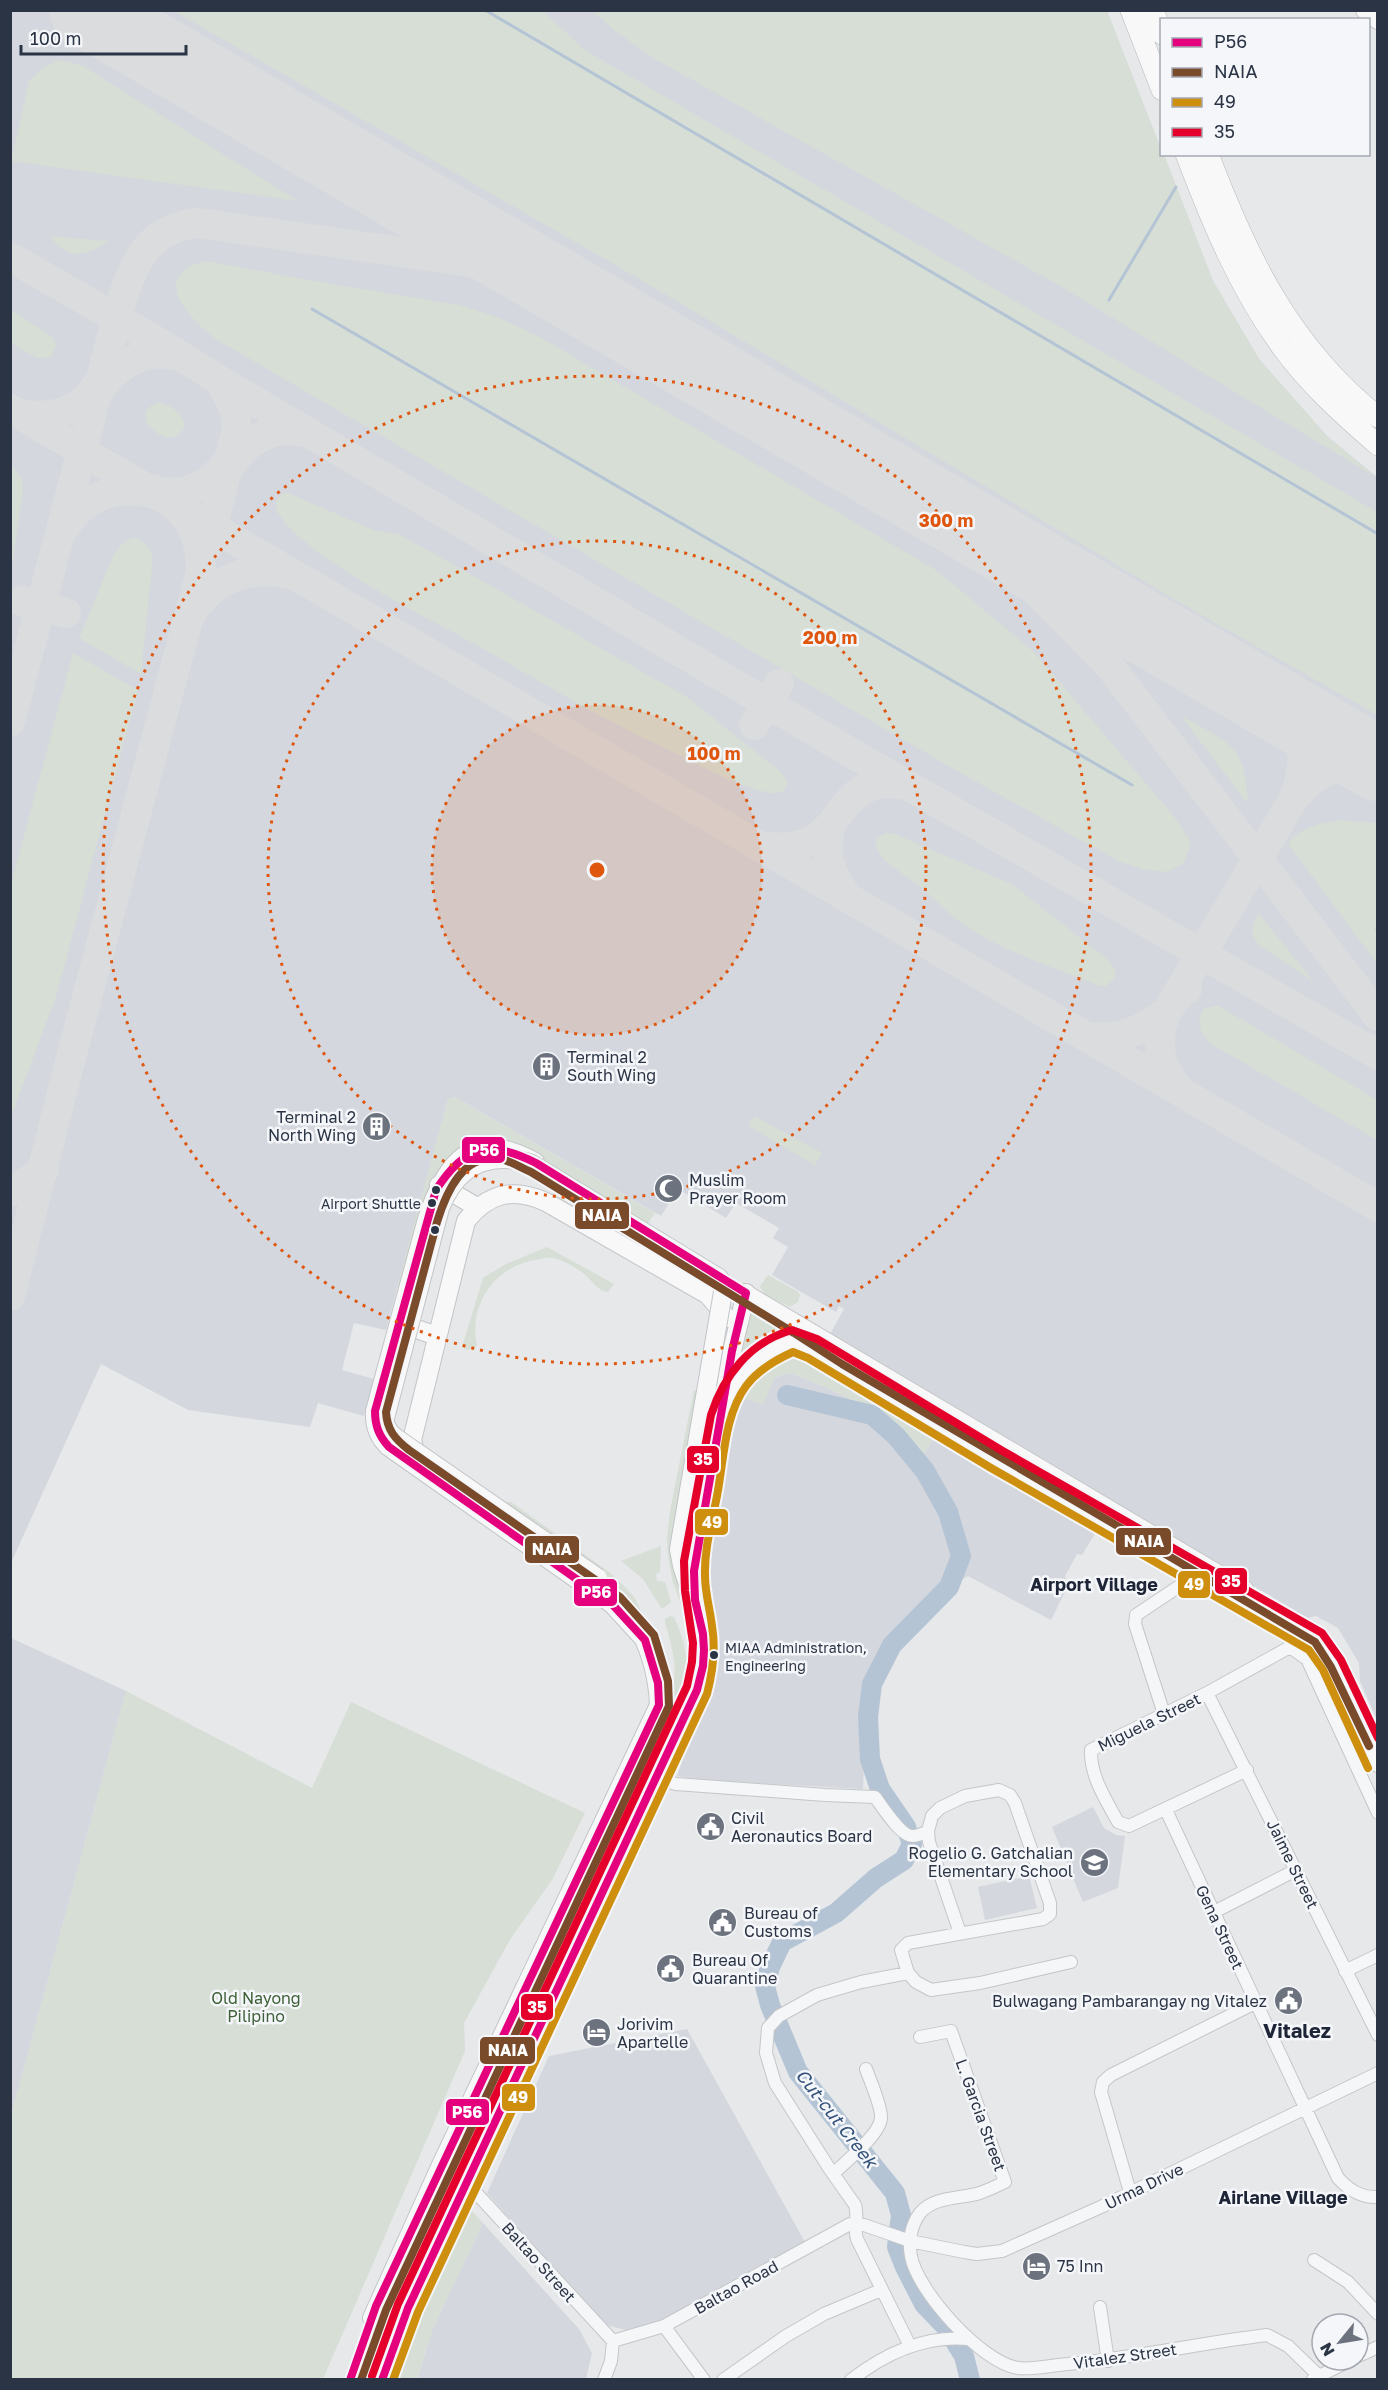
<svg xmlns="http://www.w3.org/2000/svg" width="1388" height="2390" viewBox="0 0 1388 2390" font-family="'Golos Text',sans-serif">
<rect width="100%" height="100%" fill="#e6e8ea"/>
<path fill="#d4d7dd" d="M11 11H1107L1161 149 1162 154 1164 155 1213 281 1259 359 1327 436 1377 477V1720L1360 1681 1359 1663 1338 1628 1316 1616 1308 1618 829 1336 844 1309 839 1306 836 1312 772 1275 788 1247 773 1238 779 1228 736 1203 726 1218 678 1189 661 1216 455 1097 448 1099 386 1330 354 1323 342 1370 374 1379 364 1416 318 1403 310 1427 188 1410 101 1364 11 1563Z
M784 1374H793L832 1390 876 1413 919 1454H924L935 1436 1096 1532 1082 1555 1077 1554 1065 1576 1067 1588 1051 1620 968 1576 951 1586 879 1658 867 1680 863 1789 701 1780 677 1776 705 1698 716 1653 699 1569 737 1396Z
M11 1638 126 1691 11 2116Z
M1093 1807 1104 1828 1116 1835 1125 1836 1118 1888 1083 1902 1052 1827Z
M1029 1876 1037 1908 985 1920 978 1887Z
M687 2029 806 2244 636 2333 603 2324 487 2193 549 2056Z
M483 2223 579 2329 592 2353 586 2379 417 2380 433 2328Z"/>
<path fill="#d6ded6" d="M174 11H543L585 50 1377 512V715L1170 597 648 284Z
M593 11H1107L1161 149 1162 154 1164 155 1213 281 1259 359 1327 436 1377 478 1055 283 655 59 615 31Z
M60 60 83 66 298 201 11 161 29 81 46 66Z
M50 236 107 241H108C87 258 66 259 50 236Z
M206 261 320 282 459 305 495 316 538 336 936 570 1034 652 1173 815 1191 842 1184 863 1167 872 1143 869 1120 862 964 775 219 341C191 321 145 275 206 261Z
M11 310 51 336 56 345 52 357 37 358 11 343Z
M159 403C173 406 182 412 185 426 177 445 158 437 148 425 143 414 147 405 159 403Z
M11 465 22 479 23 490 11 574Z
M286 492 373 530 401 535 687 697 781 772 788 783 784 791C778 793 773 794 766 792 736 786 702 766 675 753 650 741 625 729 601 716 549 689 499 656 447 629 429 619 230 518 286 492Z
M135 538C146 541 150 548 153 558L141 674 79 638 113 556C119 546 124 540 135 538Z
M73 653 138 690 56 997 11 1117V884Z
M1181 716C1199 726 1225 737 1237 754 1245 766 1246 786 1248 800L1246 801 1241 795Z
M1339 820 1377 823V964L1289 845V841C1302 827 1321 823 1339 820Z
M886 833 895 834 1012 884 1107 959 1115 969V979L1106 986H1099C1058 969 1006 953 969 928 950 916 934 898 917 884 901 871 875 861 876 839Z
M1259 914 1314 982 1260 946C1251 935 1249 926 1259 914Z
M1214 1006H1219L1377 1100V1140L1211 1044 1201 1031 1199 1018 1204 1009Z
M455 1097 655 1213 644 1229 540 1167 475 1164 401 1287 397 1286 448 1099Z
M754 1116 822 1153 815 1165 748 1126Z
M547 1247 614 1284 608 1292C597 1291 592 1280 583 1273 576 1268 563 1260 554 1258 547 1257 534 1260 526 1262 490 1273 469 1308 477 1346L467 1350 462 1347 483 1278 506 1264Z
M768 1275 797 1291 800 1295 798 1302 790 1307 764 1294 760 1286Z
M746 1302 781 1319 783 1325 780 1333 741 1365H738Z
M787 1356 807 1361 935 1436 924 1454H919L876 1413 832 1390 793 1374H784L775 1378 763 1405 737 1396C747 1376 766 1363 787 1356Z
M694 1390 698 1392 678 1581 693 1621 689 1624 673 1583 668 1556 667 1539 670 1511Z
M507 1502H511L609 1572 625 1587 635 1598 652 1636 647 1637 628 1603 602 1575 506 1506Z
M661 1546 660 1572 656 1574 657 1581 665 1582 671 1602 662 1609 643 1579 621 1561Z
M670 1616 674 1617C696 1667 688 1689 668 1737L661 1735 659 1729C677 1684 680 1670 665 1623V1619Z
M126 1691 312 1788 351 1702 585 1813 552 1880 511 1938 464 2023 465 2051 323 2379H11V2116Z
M466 2205 483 2223 433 2328 417 2379 389 2380 411 2321Z"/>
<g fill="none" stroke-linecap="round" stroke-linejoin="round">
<path stroke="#b4c4d5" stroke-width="3" d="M485 10 1378 534
M1109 300 1176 187
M312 309 1132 785
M1377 929H1378"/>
<path stroke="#b4c4d5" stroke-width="20" d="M787 1395 872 1415 896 1436 925 1471 948 1512 961 1556 949 1587 892 1645 872 1684 868 1717 870 1759 880 1789 906 1827 912 1844 904 1860 876 1878 836 1913 782 1942 770 1967 765 1986 770 2005 798 2072 895 2193 901 2215 897 2247 905 2267 924 2304 946 2327 964 2356 970 2380"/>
<path stroke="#dadcde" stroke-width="30" d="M10 257 158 342 219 380 860 758 1378 1055
M100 389C120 362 145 348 179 356
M10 409 1378 1207
M21 414C53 420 83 411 100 380
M229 468C247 440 273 424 307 432
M151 489C184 500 213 485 230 457
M916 495 989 550 1029 584 1109 665 1378 1016
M64 529C83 497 115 484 151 493
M208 546 237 429 235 409 219 380
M21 601 66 613
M192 613C213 579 249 565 287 574
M1273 703C1305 732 1309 758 1294 798 1316 771 1343 758 1378 769
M10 722 122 299C136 257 151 228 198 223L533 271
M754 725 779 684
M831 824C823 856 830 874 849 899
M760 846C787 850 814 847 832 823 844 807 853 792 873 785 884 781 895 783 906 785
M1172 1003 1294 798
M1086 1037C1118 1040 1142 1032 1167 1011
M1179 1089C1151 1060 1154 1013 1187 989
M10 1192 44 1170
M10 1296 74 1046 201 571C201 547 196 527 179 510"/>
<path stroke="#dadcde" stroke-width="74" d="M86 10 1378 764"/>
<defs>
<path id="street" d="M1207 1693 1378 2035
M1164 1714 1135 1624 1136 1615 1187 1581
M1247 1770 1129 1826 1118 1822C1106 1800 1090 1776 1091 1750L1207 1693 1290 1647 1307 1659 1378 1813
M656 1778 676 1784 825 1795 875 1797C882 1806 901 1837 913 1836 918 1836 924 1833 928 1831
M1166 1810 1338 2178C1349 2190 1361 2198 1378 2197
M1214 1912 1296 1870
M960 1933 929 1842 928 1831 932 1816 940 1808 965 1796 999 1790 1010 1795 1015 1803 1050 1903V1914L1043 1919 908 1943 901 1950 908 1973 916 1982 931 1990 980 1983 1071 1962
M1345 1971 1378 1955
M908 1973 861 1982 817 1995 779 2016 768 2028 766 2053 775 2083 829 2168 855 2205C859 2217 853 2227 857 2239L910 2346
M920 2037 951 2031 1005 2182C997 2186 988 2190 980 2193 961 2199 934 2196 920 2213 911 2225 908 2242 911 2256 917 2291 982 2363 1018 2368 1033 2370 1053 2365 1068 2364 1135 2358 1200 2343 1267 2335L1288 2346 1319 2376
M833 2174C845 2162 880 2135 881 2118 882 2107 870 2080 866 2069
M466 2182 613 2341
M1130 2192 1101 2092 1103 2082 1111 2075 1255 2003
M1314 2260 1348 2282 1378 2314
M1100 2307 1108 2361
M664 2326 704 2380
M613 2341 664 2326 850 2224 864 2225 910 2241 964 2252 977 2254 1002 2251 1103 2206 1378 2073
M1358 2356 1378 2347
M1313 2379 1351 2360
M604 2380 611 2361 613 2341
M723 2380 786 2336 824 2314 881 2290
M851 2380C884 2354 925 2335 968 2339"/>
<path id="secondary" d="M746 1293 1245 1589
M726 1400C742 1367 759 1353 793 1340L813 1349 996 1459 1316 1642 1332 1665 1378 1764"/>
<path id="primary" d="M1365 10 1378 20
M535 1162C472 1127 446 1161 427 1219L375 1411C374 1426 378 1437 389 1447L612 1604 645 1640
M439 1185 477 1207
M399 1323 437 1336
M418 1463 412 1440 466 1221C488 1193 513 1187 546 1202L708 1295 727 1318
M679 1549 682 1566 690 1590
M372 2318 441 2165 659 1705C658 1678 652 1655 640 1630
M382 2380 408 2308 697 1690 703 1666 704 1650 703 1634 695 1600 694 1571 732 1351 746 1293"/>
<path id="highway" d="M1131 10 1162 90
M1153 10 1162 34
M1186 154C1212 222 1239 288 1282 347 1309 384 1343 415 1378 445
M1208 154C1247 257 1290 347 1378 417
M379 2353 408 2308
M361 2380 383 2314 439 2205 476 2127 509 2090"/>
</defs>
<use href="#street" stroke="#c4c6c8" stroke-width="14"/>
<use href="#secondary" stroke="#c4c6c8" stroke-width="18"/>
<use href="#primary" stroke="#c2c5c8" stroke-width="20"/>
<use href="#highway" stroke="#b8bbbf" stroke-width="22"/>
<use href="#street" stroke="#f5f6f7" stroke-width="12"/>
<use href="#secondary" stroke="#f8f8f8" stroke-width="16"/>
<use href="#primary" stroke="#f8f8f8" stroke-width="18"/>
<use href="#highway" stroke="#f8f8f8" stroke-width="21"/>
<defs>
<path id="primary-bridge" d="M598 1578 396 1438 390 1433 384 1422 440 1208C457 1165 489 1150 532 1164L706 1270 719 1278 724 1286 679 1549"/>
</defs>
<use href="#primary-bridge" stroke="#c2c5c8" stroke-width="20" stroke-linecap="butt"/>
<use href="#primary-bridge" stroke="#f8f8f8" stroke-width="18"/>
<defs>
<path id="bus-1" d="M350 2380 376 2306 659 1705 658 1683 645 1640 612 1604 389 1447C379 1436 375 1426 375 1411L436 1190C465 1145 489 1139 536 1163L746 1293 732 1351 694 1571 695 1600 703 1634 704 1650 703 1666 697 1690 408 2308 382 2380"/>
<path id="bus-2" d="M361 2380 386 2310 669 1706 668 1681 654 1635 620 1597 409 1450C395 1439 387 1430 386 1412L437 1222C446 1193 463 1152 501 1159 511 1161 521 1168 531 1172L794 1333 842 1364 1315 1642 1331 1667 1369 1746"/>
<path id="bus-3" d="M393 2380 418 2312 707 1694C713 1671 716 1649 712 1626 710 1609 705 1593 705 1576 704 1549 712 1522 717 1496 724 1460 724 1416 746 1386 758 1370 775 1360 793 1352L808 1358 991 1468 1309 1650 1323 1670 1368 1768"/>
<path id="bus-4" d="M372 2376 398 2304 687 1686 692 1662 693 1643 685 1591 684 1561 711 1415C724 1375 750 1342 792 1330L817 1339 1001 1450 1322 1633 1341 1660 1378 1738"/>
</defs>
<use href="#bus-1" stroke="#f4f6f9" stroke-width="12"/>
<use href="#bus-2" stroke="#f4f6f9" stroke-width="12"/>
<use href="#bus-3" stroke="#f4f6f9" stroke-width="12"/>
<use href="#bus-4" stroke="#f4f6f9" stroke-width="12"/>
<use href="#bus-1" stroke="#e5007d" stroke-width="8"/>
<use href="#bus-2" stroke="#7a4b2a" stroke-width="8"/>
<use href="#bus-3" stroke="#ce8f0e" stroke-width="8"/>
<use href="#bus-4" stroke="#e4002b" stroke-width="8"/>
</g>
<circle cx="597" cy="870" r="165" fill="#df570f" fill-opacity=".12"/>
<g fill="none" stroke="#df570f" stroke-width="3" stroke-dasharray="3 6">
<circle cx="597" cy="870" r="165"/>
<circle cx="597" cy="870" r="329"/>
<circle cx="597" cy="870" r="494"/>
</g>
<defs>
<symbol id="building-disc" viewBox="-11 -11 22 22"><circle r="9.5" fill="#6c737f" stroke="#f4f6f9"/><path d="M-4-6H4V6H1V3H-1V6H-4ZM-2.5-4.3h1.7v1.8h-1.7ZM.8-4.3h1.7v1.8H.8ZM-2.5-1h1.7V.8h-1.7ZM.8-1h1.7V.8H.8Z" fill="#fff"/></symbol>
<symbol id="mosque-disc" viewBox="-11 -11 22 22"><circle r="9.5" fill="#6c737f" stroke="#f4f6f9"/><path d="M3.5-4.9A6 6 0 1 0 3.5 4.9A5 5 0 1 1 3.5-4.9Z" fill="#fff"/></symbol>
<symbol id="civic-disc" viewBox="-11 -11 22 22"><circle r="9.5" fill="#6c737f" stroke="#f4f6f9"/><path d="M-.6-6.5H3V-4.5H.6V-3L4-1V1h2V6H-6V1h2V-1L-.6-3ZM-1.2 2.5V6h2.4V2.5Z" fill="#fff"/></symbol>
<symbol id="school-disc" viewBox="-11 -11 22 22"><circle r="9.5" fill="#6c737f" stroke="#f4f6f9"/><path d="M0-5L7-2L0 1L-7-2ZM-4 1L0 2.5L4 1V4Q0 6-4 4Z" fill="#fff"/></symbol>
<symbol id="hotel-disc" viewBox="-11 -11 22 22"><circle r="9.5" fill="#6c737f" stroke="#f4f6f9"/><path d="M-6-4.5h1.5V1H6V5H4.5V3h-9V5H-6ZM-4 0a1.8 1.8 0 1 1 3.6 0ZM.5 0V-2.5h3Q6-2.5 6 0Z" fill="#fff"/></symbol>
</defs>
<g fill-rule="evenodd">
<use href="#building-disc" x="530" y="1050" width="33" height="33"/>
<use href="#building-disc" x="360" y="1110" width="33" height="33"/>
<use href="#mosque-disc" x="652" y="1172" width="33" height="33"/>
<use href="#civic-disc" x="694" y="1810" width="33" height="33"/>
<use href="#school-disc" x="1078" y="1846" width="33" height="33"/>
<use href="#civic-disc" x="706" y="1906" width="33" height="33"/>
<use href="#civic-disc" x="654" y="1952" width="33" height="33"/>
<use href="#civic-disc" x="1272" y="1984" width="33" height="33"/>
<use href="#hotel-disc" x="580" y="2016" width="33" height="33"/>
<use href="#hotel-disc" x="1020" y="2250" width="33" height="33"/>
</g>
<g fill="#2b3445" stroke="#f4f6f9" stroke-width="2">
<circle cx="436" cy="1190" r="5"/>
<circle cx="432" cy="1203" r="5"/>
<circle cx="435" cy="1230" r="5"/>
<circle cx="714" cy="1655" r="5"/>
</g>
<g text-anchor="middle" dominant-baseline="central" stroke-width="5" stroke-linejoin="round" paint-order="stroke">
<g font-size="14" fill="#2b3445" stroke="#f4f6f9" text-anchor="end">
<text x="421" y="1203">Airport Shuttle</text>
<text x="725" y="1647" text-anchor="start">MIAA Administration,<tspan x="725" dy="18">Engineering</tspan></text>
</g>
<g font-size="16" fill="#2b3445" stroke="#f4f6f9" text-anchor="start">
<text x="567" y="1057">Terminal 2<tspan x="567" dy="18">South Wing</tspan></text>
<text x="356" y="1117" text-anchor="end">Terminal 2<tspan x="356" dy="18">North Wing</tspan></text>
<text x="689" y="1180">Muslim<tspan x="689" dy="18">Prayer Room</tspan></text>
<text x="731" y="1818">Civil<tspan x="731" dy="18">Aeronautics Board</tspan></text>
<text x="1073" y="1853" text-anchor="end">Rogelio G. Gatchalian<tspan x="1073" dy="18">Elementary School</tspan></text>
<text x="744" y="1913">Bureau of<tspan x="744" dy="18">Customs</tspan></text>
<text x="692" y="1960">Bureau Of<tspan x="692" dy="18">Quarantine</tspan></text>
<text x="1267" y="2001" text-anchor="end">Bulwagang Pambarangay ng Vitalez</text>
<text x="617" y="2024">Jorivim<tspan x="617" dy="18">Apartelle</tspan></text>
<text x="1057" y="2266">75 Inn</text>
</g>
<g font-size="16" fill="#2b3445" stroke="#f4f6f9">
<text transform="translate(1149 1722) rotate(-26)">Miguela Street</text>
<text transform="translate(1293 1864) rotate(64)">Jaime Street</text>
<text transform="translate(1220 1927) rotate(65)">Gena Street</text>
<text transform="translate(981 2115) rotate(70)">L. Garcia Street</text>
<text transform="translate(1144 2186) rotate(-26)">Urma Drive</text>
<text transform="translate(539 2262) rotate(48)">Baltao Street</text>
<text transform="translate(736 2287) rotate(-29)">Baltao Road</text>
<text transform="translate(1125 2356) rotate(-8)">Vitalez Street</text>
</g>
<g font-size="16" fill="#3f6138" stroke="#f4f6f9">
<text x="256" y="1998">Old Nayong<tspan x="256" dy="18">Pilipino</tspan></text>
</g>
<g font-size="18" font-weight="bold" fill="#1d2536" stroke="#f4f6f9">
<text x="1094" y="1584">Airport Village</text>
<text x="1283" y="2197">Airlane Village</text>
</g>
<g font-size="18" font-style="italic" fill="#34527a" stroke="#f4f6f9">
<text transform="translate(837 2118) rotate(52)">Cut-cut Creek</text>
</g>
<g font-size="20" font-weight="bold" fill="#1d2536" stroke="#f4f6f9">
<text x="1297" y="2030">Vitalez</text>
</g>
</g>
<circle cx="597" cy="870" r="9" fill="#df570f" stroke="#f4f6f9" stroke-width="3"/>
<g font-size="18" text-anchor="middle" font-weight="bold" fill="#df570f" stroke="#f4f6f9" stroke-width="5" stroke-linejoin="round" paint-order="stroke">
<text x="946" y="527">300 m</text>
<text x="830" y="644">200 m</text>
<text x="714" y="760">100 m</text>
</g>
<g stroke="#f4f6f9" stroke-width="2">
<rect x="461" y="1136" width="45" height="28" rx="6" fill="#e5007d"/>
<rect x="574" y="1201" width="56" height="29" rx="6" fill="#7a4b2a"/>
<rect x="686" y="1445" width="34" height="29" rx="6" fill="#e4002b"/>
<rect x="694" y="1508" width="35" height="28" rx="6" fill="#ce8f0e"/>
<rect x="1115" y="1527" width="57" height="29" rx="6" fill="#7a4b2a"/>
<rect x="524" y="1535" width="56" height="29" rx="6" fill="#7a4b2a"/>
<rect x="1214" y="1567" width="34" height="28" rx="6" fill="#e4002b"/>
<rect x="1177" y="1570" width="34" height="29" rx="6" fill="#ce8f0e"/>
<rect x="573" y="1578" width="45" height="29" rx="6" fill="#e5007d"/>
<rect x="520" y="1993" width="34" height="28" rx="6" fill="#e4002b"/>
<rect x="479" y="2036" width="57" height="29" rx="6" fill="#7a4b2a"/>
<rect x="501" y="2083" width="35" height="29" rx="6" fill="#ce8f0e"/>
<rect x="445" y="2098" width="45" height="28" rx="6" fill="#e5007d"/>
</g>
<g font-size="16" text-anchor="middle" font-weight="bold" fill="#fff">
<text x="484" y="1156">P56</text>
<text x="602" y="1221">NAIA</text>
<text x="703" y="1465">35</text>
<text x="712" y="1528">49</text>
<text x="1144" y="1547">NAIA</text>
<text x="552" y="1555">NAIA</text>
<text x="1231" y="1587">35</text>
<text x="1194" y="1590">49</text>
<text x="596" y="1598">P56</text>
<text x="537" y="2013">35</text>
<text x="508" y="2056">NAIA</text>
<text x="518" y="2103">49</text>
<text x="467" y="2118">P56</text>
</g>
<rect width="1388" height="2390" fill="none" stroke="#2b3445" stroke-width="24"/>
<rect x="1160" y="18" width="210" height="138" fill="#f4f6f9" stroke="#a4a8b1" stroke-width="1.5"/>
<rect x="1172" y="38" width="30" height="9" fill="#e5007d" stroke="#a4a8b1" stroke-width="1.5"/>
<text x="1214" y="48" font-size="18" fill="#2b3445">P56</text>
<rect x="1172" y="68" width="30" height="9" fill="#7a4b2a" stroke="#a4a8b1" stroke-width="1.5"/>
<text x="1214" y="78" font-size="18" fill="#2b3445">NAIA</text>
<rect x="1172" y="98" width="30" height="9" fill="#ce8f0e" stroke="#a4a8b1" stroke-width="1.5"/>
<text x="1214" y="108" font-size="18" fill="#2b3445">49</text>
<rect x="1172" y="128" width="30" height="9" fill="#e4002b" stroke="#a4a8b1" stroke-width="1.5"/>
<text x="1214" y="138" font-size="18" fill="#2b3445">35</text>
<g transform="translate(1340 2342) rotate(240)"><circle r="28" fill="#f4f6f9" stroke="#a4a8b1" stroke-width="1.5"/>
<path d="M0-4.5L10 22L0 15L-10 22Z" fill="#6c737f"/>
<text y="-9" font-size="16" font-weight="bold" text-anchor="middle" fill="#2b3445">N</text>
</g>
<path d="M21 45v9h165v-9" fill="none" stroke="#2b3445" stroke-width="3"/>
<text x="30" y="45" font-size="18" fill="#2b3445" stroke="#f4f6f9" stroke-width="4.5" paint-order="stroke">100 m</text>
</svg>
